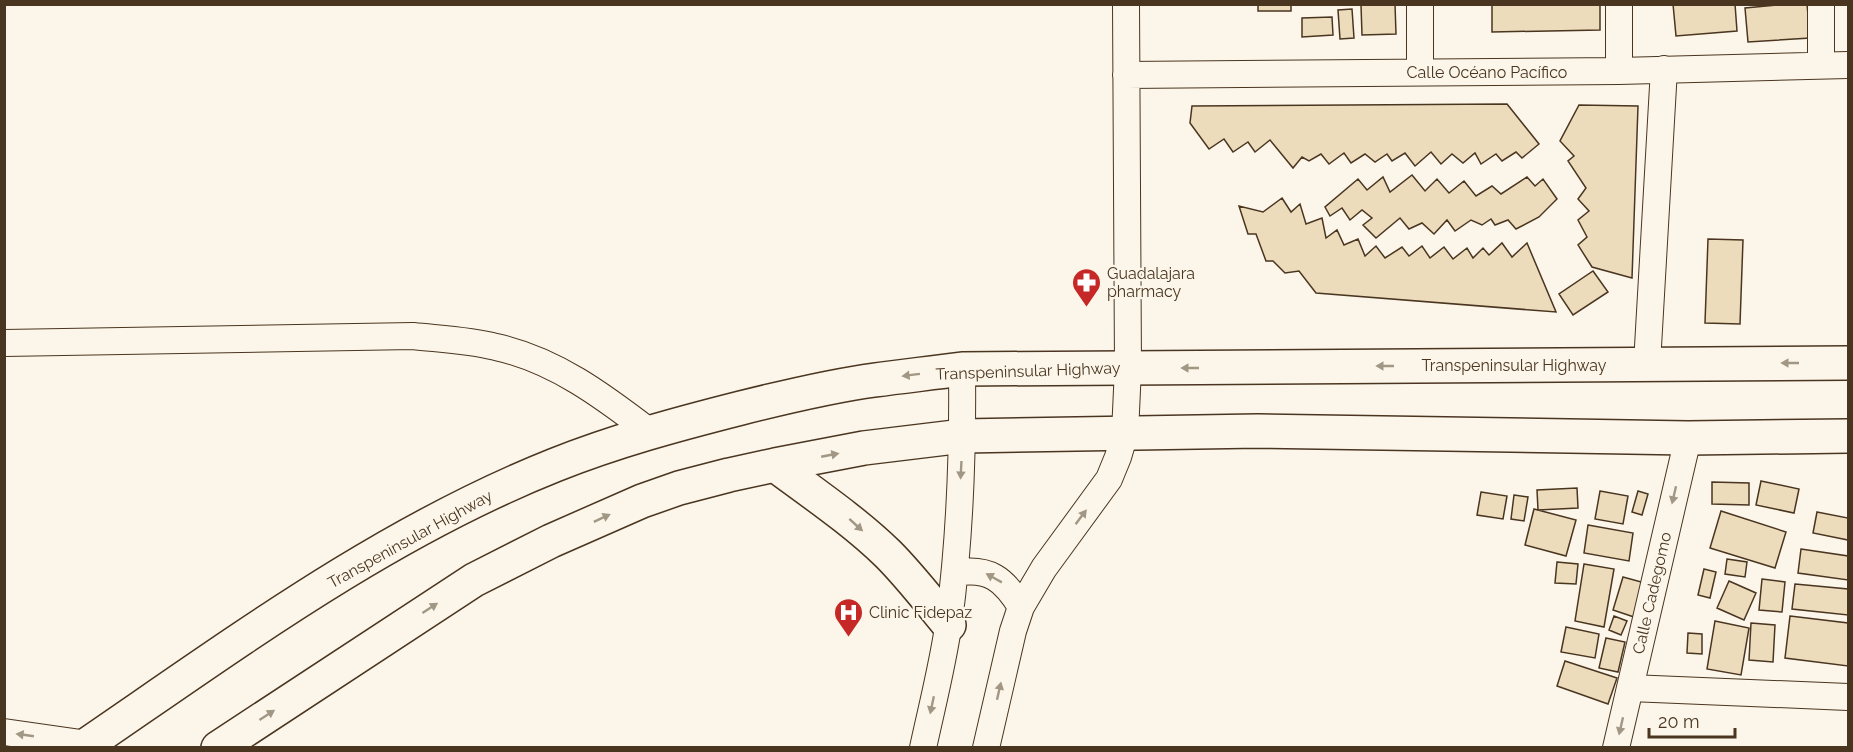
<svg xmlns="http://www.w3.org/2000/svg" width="1853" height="752" viewBox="0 0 1853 752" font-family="Raleway,sans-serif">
<rect width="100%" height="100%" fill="#fbf6e9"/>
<path fill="#ecdcbc" stroke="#4a3520" stroke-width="1.5" d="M1258 4H1291V11H1258Z
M1395 4 1396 34 1362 35 1361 5Z
M1492 4H1600V30L1492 32Z
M1673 4H1735L1737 31 1676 36Z
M1787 4H1807L1810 38 1748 42 1745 8Z
M1352 9 1354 38 1340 39 1338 10Z
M1332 17 1333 35 1302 37V18Z
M1507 104 1539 144 1522 158 1516 152 1502 161 1496 154 1481 164 1475 153 1463 163 1452 154 1441 164 1431 152 1415 166 1405 153 1392 161 1387 154 1375 162 1365 154 1351 163 1344 153 1329 164 1321 154 1309 161 1302 157 1293 168 1270 140 1255 152 1248 142 1233 152 1224 139 1209 149 1190 123 1192 106Z
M1579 105 1638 106 1632 278 1592 267 1578 245 1587 237 1578 220 1589 211 1578 199 1586 188 1568 161 1574 156 1560 141Z
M1412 175 1425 191 1437 179 1449 193 1464 181 1476 196 1492 186 1501 194 1527 177 1535 186 1543 179 1557 199 1539 217 1516 229 1508 220 1495 225 1491 219 1482 225 1471 220 1455 231 1447 220 1434 234 1422 223 1409 229 1400 218 1376 238 1363 225 1372 218 1362 210 1350 220 1342 208 1330 216 1325 207 1358 179 1367 190 1383 177 1390 192Z
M1282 198 1291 212 1300 204 1306 224 1322 218 1326 238 1337 230 1344 245 1358 239 1365 256 1376 246 1385 258 1402 247 1409 256 1422 246 1430 258 1444 247 1453 259 1467 248 1473 258 1483 248 1489 255 1502 243 1512 257 1527 243 1556 312 1316 293 1299 271 1285 273 1273 261H1266L1256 234H1248L1239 206 1263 212Z
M1708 239 1743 240 1740 324 1705 323Z
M1593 271 1608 292 1573 315 1559 294Z
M1761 481 1799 489 1794 513 1756 505Z
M1712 482 1749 483V505L1712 504Z
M1577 488 1578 508 1538 510 1537 490Z
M1600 491 1628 496 1623 524 1595 519Z
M1638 491 1648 494 1642 515 1632 512Z
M1481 492 1507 496 1503 519 1477 515Z
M1514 495 1528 497 1524 521 1511 519Z
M1534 509 1576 520 1566 556 1525 545Z
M1721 511 1786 532 1775 568 1710 548Z
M1817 512 1848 518V540L1813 533Z
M1588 525 1633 533 1629 561 1584 553Z
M1801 549 1848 556V580L1798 573Z
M1727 559 1747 562 1745 577 1725 574Z
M1557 562 1578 564 1576 584 1555 583Z
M1584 564 1614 569 1604 627 1575 621Z
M1704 569 1716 572 1710 598 1698 595Z
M1623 577 1645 583 1634 617 1613 610Z
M1762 579 1785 582 1782 612 1759 610Z
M1729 581 1756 593 1744 620 1717 608Z
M1795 584 1848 589V615L1792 609Z
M1614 616 1627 621 1621 635 1609 630Z
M1790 616 1848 623V666L1785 658Z
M1715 621 1749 628 1741 675 1707 669Z
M1751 623 1775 625 1773 662 1749 660Z
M1566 627 1599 634 1595 658 1561 652Z
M1688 633 1702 634V654L1687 653Z
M1606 638 1625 642 1618 672 1599 668Z
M1565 661 1617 678 1608 704 1557 686Z"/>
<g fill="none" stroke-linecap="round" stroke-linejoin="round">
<defs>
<path id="street" d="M1420 4V72
M1821 65V4
M1619 71V4
M1126 75 1619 71 1848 65
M4 343 413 336C441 339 469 340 496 347 555 360 603 396 650 432
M1647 364 1664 69
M955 573C989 567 1004 579 1021 607
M1630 688 1848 697
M4 732 88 744
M923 748C932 706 943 664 949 621 960 538 963 453 962 369
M986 748 1013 631 1021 607 1044 568 1109 479 1118 457 1125 433 1128 368 1126 4
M1616 748 1688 438"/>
<path id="primary" d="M775 465C814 494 854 521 888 554 910 576 929 601 949 625
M82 748C233 645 384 533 555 465 615 441 678 424 741 408 785 397 830 386 875 380 904 376 933 373 962 369L1848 363
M218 748 474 580 551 541 642 501 679 488 729 475 775 465 864 448 963 436 1258 431 1688 438 1848 436"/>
</defs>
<use href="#street" stroke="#4a3520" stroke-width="28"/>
<use href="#primary" stroke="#4a3520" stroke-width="36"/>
<use href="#street" stroke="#fbf6e9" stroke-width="26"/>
<use href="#primary" stroke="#fbf6e9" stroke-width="33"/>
</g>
<defs><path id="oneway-solid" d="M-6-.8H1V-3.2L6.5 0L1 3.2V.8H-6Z" transform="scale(1.5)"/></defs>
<g fill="#a29684">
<use href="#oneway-solid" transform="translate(1790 363) rotate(180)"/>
<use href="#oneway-solid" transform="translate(1385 366) rotate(180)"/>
<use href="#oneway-solid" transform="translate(1190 368) rotate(180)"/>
<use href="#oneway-solid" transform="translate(911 375) rotate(173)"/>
<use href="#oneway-solid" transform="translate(830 455) rotate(-11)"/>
<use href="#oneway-solid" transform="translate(961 470) rotate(93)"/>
<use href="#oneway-solid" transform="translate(1674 495) rotate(103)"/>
<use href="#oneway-solid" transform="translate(1081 517) rotate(-53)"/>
<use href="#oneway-solid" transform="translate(602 518) rotate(-25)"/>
<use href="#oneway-solid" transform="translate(856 525) rotate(42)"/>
<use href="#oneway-solid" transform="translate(994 578) rotate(-151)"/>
<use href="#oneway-solid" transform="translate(430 608) rotate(-33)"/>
<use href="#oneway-solid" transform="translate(999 691) rotate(-77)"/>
<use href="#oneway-solid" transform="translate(932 705) rotate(102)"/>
<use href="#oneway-solid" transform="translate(267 715) rotate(-33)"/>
<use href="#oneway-solid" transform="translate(1621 726) rotate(103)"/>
<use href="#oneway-solid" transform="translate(25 735) rotate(-172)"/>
</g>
<defs>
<symbol id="pharmacy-pin" viewBox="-11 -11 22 30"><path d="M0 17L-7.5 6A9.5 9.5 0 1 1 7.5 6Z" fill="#c62828" stroke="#fbf6e9"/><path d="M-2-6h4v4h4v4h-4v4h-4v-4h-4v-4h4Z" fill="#fff"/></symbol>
<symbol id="hospital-pin" viewBox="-11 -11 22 30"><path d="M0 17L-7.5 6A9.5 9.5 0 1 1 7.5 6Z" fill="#c62828" stroke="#fbf6e9"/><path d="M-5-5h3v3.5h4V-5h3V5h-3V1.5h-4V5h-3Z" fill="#fff"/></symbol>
</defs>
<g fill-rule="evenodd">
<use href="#pharmacy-pin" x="1070" y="266" width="33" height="45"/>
<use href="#hospital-pin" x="832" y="596" width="33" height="45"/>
</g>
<g text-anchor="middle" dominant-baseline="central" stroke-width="4.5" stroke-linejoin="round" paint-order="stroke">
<g font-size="16" fill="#4a3520" stroke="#fbf6e9">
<text x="1487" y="72">Calle Océano Pacífico</text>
<text x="1514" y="365">Transpeninsular Highway</text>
<text transform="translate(1028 371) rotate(-2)">Transpeninsular Highway</text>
<text transform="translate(410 539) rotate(-29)">Transpeninsular Highway</text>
<text transform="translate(1652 593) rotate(-77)">Calle Cadegomo</text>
</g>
<g font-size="16" fill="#4a3520" stroke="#fbf6e9" text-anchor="start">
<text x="1107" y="273">Guadalajara<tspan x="1107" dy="18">pharmacy</tspan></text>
<text x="869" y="612">Clinic Fidepaz</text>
</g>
</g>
<rect width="1853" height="752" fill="none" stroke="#4a3520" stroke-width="12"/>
<path d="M1649 728v9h86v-9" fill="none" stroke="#4a3520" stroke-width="3"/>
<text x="1658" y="728" font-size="18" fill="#4a3520" stroke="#fbf6e9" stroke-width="4.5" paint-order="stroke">20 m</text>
</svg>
